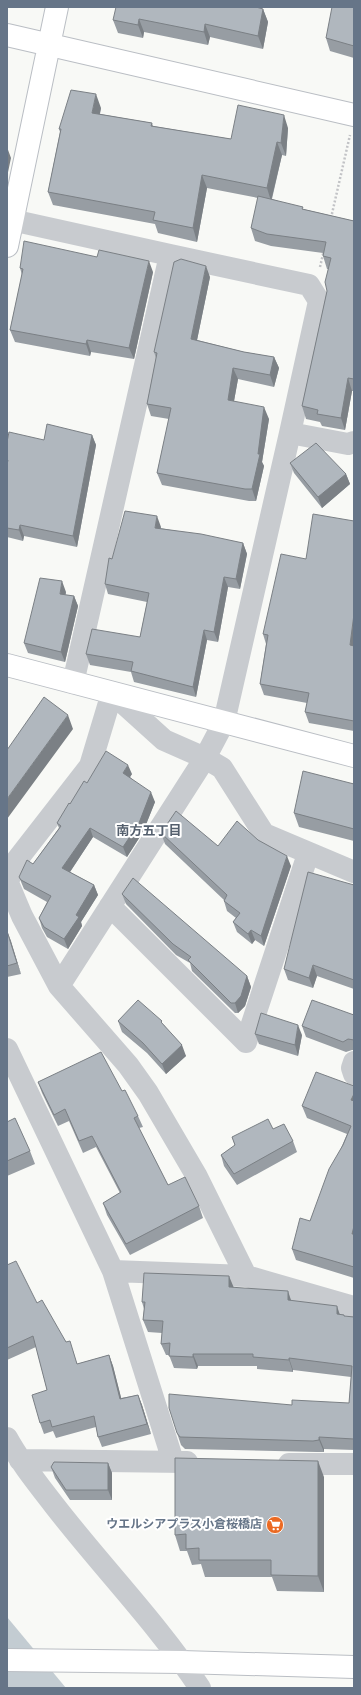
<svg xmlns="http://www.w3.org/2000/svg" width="361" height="1695" viewBox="0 0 361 1695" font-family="Overpass,'Noto Sans JP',sans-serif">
<rect width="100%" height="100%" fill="#f8f9f6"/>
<path fill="#c3ccd2" d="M7 1617 66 1688H7Z"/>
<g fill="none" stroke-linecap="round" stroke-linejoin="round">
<defs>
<path id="secondary" d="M7 35 354 115
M7 246 57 7
M7 665 354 756
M7 1660 182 1662 354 1667"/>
</defs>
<use href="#secondary" stroke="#babec4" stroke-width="24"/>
<path stroke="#c2c3c6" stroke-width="2.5" stroke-dasharray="2 2" stroke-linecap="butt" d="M331 218 350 135
M320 267 324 250"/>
<path stroke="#c8cbcf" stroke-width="22" d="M7 219 170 255 309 285 319 301 290 433 224 722 205 758 59 986
M290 433 348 444 354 442
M73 683 170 255
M354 872 264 834 222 768 205 758 164 740 112 693 90 766 13 865 8 883 22 916 59 986 128 1065 148 1093 196 1175 246 1276 354 1307
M110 906 246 1042 308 854
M7 1049 113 1271 173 1461
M354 1062 352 1068 354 1074
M113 1271 246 1276
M7 1438C20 1462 37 1483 54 1505 102 1567 157 1623 200 1688
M20 1460 187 1462
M289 1464H354"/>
<use href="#secondary" stroke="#fff" stroke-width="22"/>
</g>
<path fill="#979da3" d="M354 7V58L330 51 326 38Z
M263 9 268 22 263 49 210 37 208 45 144 32 143 38 118 33 113 20Z
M101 108 100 114 152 123 153 126 231 139 288 128 286 156 282 155 272 199 303 209 354 221V391H352L345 430 322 426 320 422 306 419 302 406 327 291 328 269H327L323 256V253L271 246 255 241 251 228 258 198 207 188 197 242 158 233 155 224 53 205 48 192 60 132 59 129Z
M20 268 153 272 134 359 91 352 90 356 15 342 10 330 22 275Z
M210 277 197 340 244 352 274 357 279 368 274 387 238 379 234 401 269 419 262 462 264 466 256 501H249L162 485 157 473 169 419 151 416 147 404 156 358 154 352Z
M92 435 96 445 77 547 24 536 23 541 7 537V442L44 440Z
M290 463 346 474 350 484 322 508 294 473Z
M354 521V731L309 723 305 712 307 703 264 695 260 684 266 644 263 634Z
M161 527 160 528 243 543 247 554 240 589 228 587 218 642 207 640 196 697 134 682 131 672 90 665 86 654 140 637 147 602 108 594 105 584 112 559Z
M66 592 65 595 74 596 78 606 65 662 28 653 24 643Z
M132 774 130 777 155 802 143 832 127 857 93 837 70 872 94 885 98 895 81 922 82 926 68 949 47 937 42 928 39 918 47 902 24 889 19 877 33 864 59 828 57 823 70 804 87 783Z
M354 784V841L299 827 294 813Z
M161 833 218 846 258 840 291 866 264 946 255 940 252 944 237 932 233 922 236 918 227 911 224 901V900L165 844Z
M354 885V989L317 976 313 988 288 980 284 969Z
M122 894 247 976 251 987 245 1006 238 1013H235L192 971 190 963 176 955 126 904Z
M7 931 21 974 7 977Z
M354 1015V1050H352L346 1052 306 1037 302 1026Z
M118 1021 164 1025 186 1056 166 1074 147 1053 122 1032Z
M255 1034 302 1035 298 1056 259 1044Z
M38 1082 122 1091 138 1116 143 1127 139 1128 168 1185 199 1206 203 1218 130 1255 107 1215 103 1203 120 1193 96 1147 83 1153 69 1121 58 1126 42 1093Z
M354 1086V1278L296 1260 292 1249 310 1221 347 1134 307 1118 302 1106Z
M7 1122 30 1151 35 1164 7 1176Z
M273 1129 293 1141 297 1152 237 1185 224 1166 221 1155 235 1146 232 1137Z
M7 1265 37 1303 73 1351 77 1364 109 1355 113 1366 121 1398 138 1395 142 1405 151 1434 102 1447 98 1437 96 1427 56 1438 53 1431 44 1434 40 1423 47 1390 36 1347 7 1360Z
M234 1288 292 1301 340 1314 344 1315 345 1317H354V1450L324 1449V1452H317L185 1449 181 1445 177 1433 292 1405 349 1403 351 1377 293 1370V1372L257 1369V1366H198L197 1369 174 1368 169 1355H166L161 1344 162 1333 148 1332 143 1320 144 1309 142 1302Z
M108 1463 112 1473V1500H70L55 1478 51 1467Z
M324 1477V1592L277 1591 272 1577H205L201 1564 192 1565 187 1551H180L175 1535Z"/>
<path fill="#7b8085" d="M263 9 268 22 263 49 258 36Z
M139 19 144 32 143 38 138 25Z
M205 24 210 37 208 45 204 32Z
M96 94 101 108 97 126 92 113Z
M284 115 288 128 286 156 281 143Z
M277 142 282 155 271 201 267 188Z
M7 147 11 158 7 177Z
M202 175 207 188 197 242 193 228Z
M149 261 153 272 134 359 129 348Z
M206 266 210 277 195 350 191 339Z
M87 340 91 352 90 356 86 344Z
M274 357 279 368 274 387 270 375Z
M233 368 238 379 232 412 228 400Z
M348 378 352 391 345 430 341 418Z
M264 407 269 419 262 462 264 466 256 501 252 489Z
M92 435 96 445 77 547 73 536Z
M346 474 350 484 322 508 318 497Z
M157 516 161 527 159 538 155 528Z
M20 525 24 536 23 541 19 530Z
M243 543 247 554 240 589 236 579Z
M224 577 228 587 218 642 214 632Z
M62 581 66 592 64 604 60 594Z
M74 596 78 606 65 662 61 652Z
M354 614V656L350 645Z
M204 630 207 640 196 697 193 687Z
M68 715 73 729 7 819V799Z
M128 765 132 774 126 783 123 773Z
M151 792 155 802 143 832 127 857 123 847Z
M90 828 93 837 66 878 62 868Z
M287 856 291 866 264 946 261 936Z
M94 885 98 895 81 922 82 926 68 949 64 939 76 915Z
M251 930 255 940 252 944 248 934Z
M7 931 11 941 21 974 17 963Z
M313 965 317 976 313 988 309 978Z
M247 976 251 987 245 1006 238 1013 235 1003Z
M298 1025 302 1035 298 1056 295 1045Z
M182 1045 186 1056 166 1074 162 1064Z
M354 1094V1108L351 1100Z
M354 1226V1240L352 1234Z
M229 1276 234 1288 229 1287Z
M288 1291 292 1303 288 1300Z
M337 1306 341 1318 337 1314Z
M193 1354 198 1366 197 1369 193 1357Z
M109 1355 113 1366 124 1409 120 1399Z
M289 1358 293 1370V1372L289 1360Z
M138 1395 142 1405 151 1434 147 1424Z
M319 1437 324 1449V1452L319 1440Z
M318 1461 324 1477V1592L318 1576Z
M108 1463 112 1473V1500L108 1490Z"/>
<path fill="#b0b7be" stroke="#7b8085" d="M116 7H256L263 9 258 36 205 24 204 32 139 19 138 25 113 20Z
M332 7H354V46L326 38Z
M71 90 96 94 92 113 152 123 151 126 231 139 238 105 284 115 281 143 277 142 267 188 202 175 193 228 153 220 155 212 48 192 61 129H59Z
M258 196 303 207 302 209 354 221V379L348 378 341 418 317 414 318 410 302 406 327 291 325 282 331 258 323 256 326 242 267 234 251 228Z
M24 241 97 257 99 250 149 261 129 348 87 340 86 344 10 330 23 269 20 268Z
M181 259 206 266 191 339 244 352 274 357 270 375 233 368 228 400 264 407 258 454H260L252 489H245L157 473 171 408 147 404 157 353 154 352 174 262Z
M47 424 92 435 73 536 20 525 19 530 7 528V465L8 460H7V442L9 432 44 440Z
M316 443 346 474 318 497 290 463Z
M125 511 157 516 155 528 201 534 243 543 236 579 224 577 214 632 204 630 193 687 131 671 133 662 86 654 92 629 140 637 149 593 105 584 109 558 112 559Z
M313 514 354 521V614L350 645 354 646V721L305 712 309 693 260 684 268 635 263 634 281 554 306 559Z
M40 578 62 581 60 594 74 596 61 652 24 643Z
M44 697 68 715 7 799V750Z
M106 751 128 765 123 773 151 792 139 823 123 847 90 828 62 868 94 885 76 915 79 917 64 939 44 927 39 918 51 896 21 880 19 877 27 860 33 864 61 826 57 823 69 803 70 804 84 781 87 783Z
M303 771 354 784V829L294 813Z
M176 811 218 846 237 821 258 840 287 856 261 936 251 930 248 934 233 922 240 913 224 901 227 895 161 833Z
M308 872 354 885V980L313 965 309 978 284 969Z
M133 878 247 976 241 996 235 1003H231L188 960 191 957 173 944 122 894Z
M7 931 17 963 7 966Z
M138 1000 162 1021 161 1022 182 1045 162 1064 143 1043 118 1021Z
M312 1000 354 1015V1040L348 1039 343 1042 302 1026Z
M261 1013 298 1025 295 1045 255 1034Z
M101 1052 122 1091 125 1090 138 1116 134 1118 168 1185 185 1177 199 1206 126 1244 103 1203 121 1192 92 1136 79 1141 65 1109 54 1115 38 1082Z
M316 1072 354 1086V1094L351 1100 354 1101V1226L352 1234H354V1267L292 1249 300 1218 310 1221 329 1169 343 1145 351 1126 302 1106Z
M15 1118 30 1151 7 1161V1122Z
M268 1119 273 1129 284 1124 293 1141 234 1174 221 1155 235 1145 232 1137Z
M16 1261 37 1303 42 1300 66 1342 70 1341 77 1364 109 1355 120 1399 138 1395 147 1424 98 1437 94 1416 52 1427 50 1420 40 1423 32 1395 47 1390 33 1336 7 1348V1265Z
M144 1273 229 1276V1287L288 1291V1300L337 1306V1314L344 1315V1316L354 1317V1439L319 1437V1440L313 1441 180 1437 177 1433 169 1408V1394L292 1405V1400L349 1403 352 1366 289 1358V1360L253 1357V1354H193V1357L169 1356 170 1343 161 1344 163 1321 143 1320 145 1302H142Z
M175 1458 318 1461V1576L271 1575V1560H199V1548L186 1549V1534L175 1535Z
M54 1462 108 1463V1490H66L51 1467Z"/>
<defs>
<symbol id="supermarket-disc" viewBox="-11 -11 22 22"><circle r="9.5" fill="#eb6a23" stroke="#fff"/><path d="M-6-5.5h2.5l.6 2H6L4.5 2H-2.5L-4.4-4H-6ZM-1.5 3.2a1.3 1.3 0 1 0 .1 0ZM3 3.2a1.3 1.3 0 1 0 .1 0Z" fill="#fff"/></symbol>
</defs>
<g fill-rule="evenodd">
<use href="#supermarket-disc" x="265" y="1515" width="20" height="20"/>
</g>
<g text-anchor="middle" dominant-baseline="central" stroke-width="4" stroke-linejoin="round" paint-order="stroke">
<g font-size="12" font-weight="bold" fill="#667588" stroke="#fff" text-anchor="end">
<text x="262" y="1525">ウエルシアプラス小倉桜橋店</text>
</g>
<g font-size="13" font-weight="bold" fill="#545f6d" stroke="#fff">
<text x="149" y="832">南方五丁目</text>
</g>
</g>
<rect width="361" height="1695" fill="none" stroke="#667588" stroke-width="16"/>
</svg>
